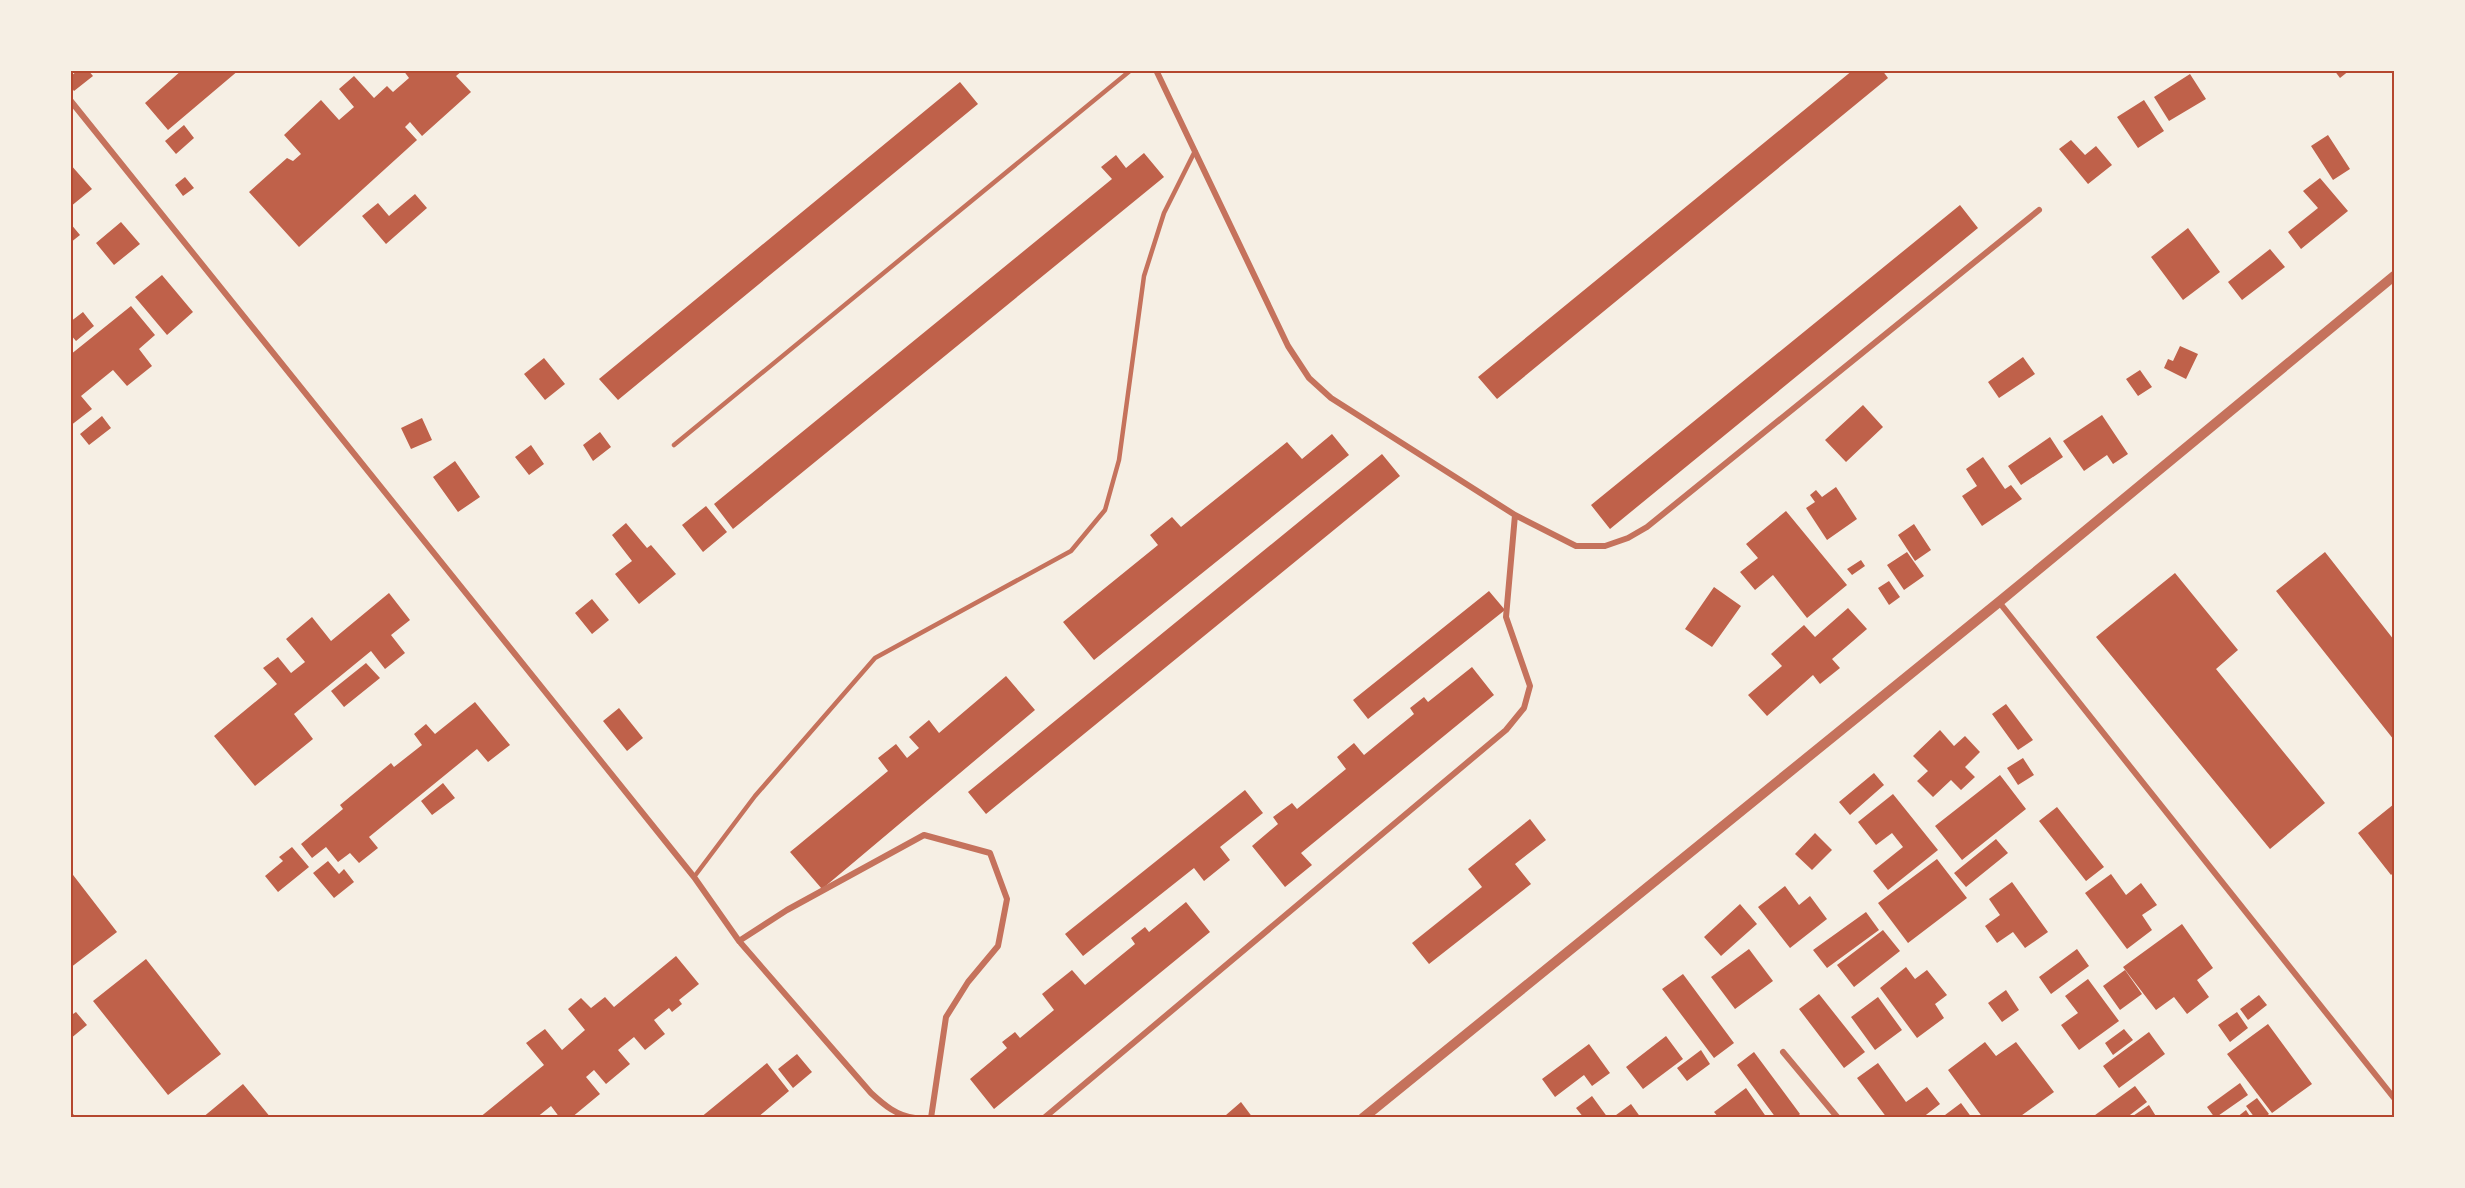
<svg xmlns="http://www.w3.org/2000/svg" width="2465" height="1188" viewBox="0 0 2465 1188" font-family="Inter,sans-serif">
<rect width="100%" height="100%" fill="#f6efe4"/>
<path fill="#bf614a" d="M78 70H88L93 76 74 91 70 86V77Z
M182 70H239L168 130 145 103Z
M403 70H463L456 76 471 92 422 136 410 122 405 127 417 140 299 247 249 192 287 158 293 161 301 154 284 135 321 100 339 120 354 107 339 89 354 76 374 98 387 86 393 92 409 78Z
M1853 70H1882L1888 78 1497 399 1478 377Z
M2334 70H2350L2340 78Z
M2190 74 2206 99 2169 121 2154 97Z
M960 82 978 104 618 400 599 379Z
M2144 100 2164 131 2138 148 2117 117Z
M184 125 194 138 176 154 165 141Z
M2328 135 2350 169 2333 180 2311 146Z
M2071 140 2085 155 2096 146 2112 165 2088 184 2059 149Z
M1144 153 1164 177 733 529 714 504 1112 179 1101 167 1116 155 1126 168Z
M70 164 92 189 70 207Z
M185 177 194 188 183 196 175 185Z
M2320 178 2348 211 2301 249 2288 232 2318 208 2303 191Z
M415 194 427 208 386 244 362 216 378 203 389 216Z
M1960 205 1978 228 1610 529 1591 505Z
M121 222 140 244 114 265 96 243Z
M70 223 80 235 70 243Z
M2188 228 2220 272 2183 300 2151 257Z
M2270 249 2285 267 2242 300 2228 282Z
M162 275 193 312 167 335 135 297Z
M131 306 155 335 139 349 152 366 127 386 113 370 81 396 92 409 70 426V355Z
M83 312 94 326 76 341 70 334V322Z
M2180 346 2198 354 2186 379 2164 368 2168 359 2173 361Z
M2023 357 2035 374 1999 398 1988 382Z
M544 358 565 384 545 400 524 374Z
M2140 370 2152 387 2138 396 2126 379Z
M1863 405 1883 427 1846 462 1825 440Z
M2102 415 2128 454 2113 464 2107 455 2084 471 2063 441Z
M102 416 111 428 89 445 80 434Z
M422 418 432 440 411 449 401 428Z
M600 432 611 447 593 461 583 445Z
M1332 434 1349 455 1094 660 1063 622 1158 545 1150 535 1172 517 1181 527 1287 442 1302 459Z
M2050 437 2063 457 2021 485 2008 466Z
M531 445 544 464 529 475 515 457Z
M1382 454 1400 476 986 814 968 792Z
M1983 457 2005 489 2011 485 2022 499 1982 526 1962 496 1977 486 1966 469Z
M455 461 480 497 458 512 433 477Z
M1836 487 1857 519 1827 540 1806 508 1815 502 1810 495 1816 490 1822 497Z
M706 506 727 532 703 552 682 525Z
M1786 511 1847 585 1807 618 1773 575 1755 590 1740 572 1758 558 1746 544Z
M626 523 647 548 651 545 676 574 639 604 615 574 632 561 612 535Z
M1914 524 1931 550 1915 561 1898 535Z
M1907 552 1924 576 1904 590 1887 565Z
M2325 552 2394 640V740L2276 591Z
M1861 560 1865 566 1852 575 1847 569Z
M2175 573 2238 650 2216 669 2325 803 2270 849 2096 637Z
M1889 581 1900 597 1889 605 1878 588Z
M1714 587 1741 606 1712 647 1685 629Z
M1489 591 1505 610 1368 719 1353 700Z
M389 593 410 620 391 635 405 653 385 669 371 651 294 714 313 739 255 786 214 736 277 684 263 668 278 657 291 673 305 662 286 639 312 617 331 641Z
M592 599 609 620 592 634 575 613Z
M1848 608 1867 629 1832 659 1840 668 1820 684 1813 675 1767 716 1748 695 1782 666 1771 654 1804 625 1815 637Z
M366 663 380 678 344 707 331 691Z
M1472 667 1494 695 1301 853 1312 865 1285 887 1252 846 1278 824 1273 817 1292 803 1297 809 1346 769 1337 757 1354 743 1364 755 1414 714 1410 708 1424 697 1428 702Z
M1006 676 1035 710 822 889 790 852 888 771 878 758 896 744 907 758 919 748 909 737 929 720 939 733Z
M475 702 510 745 488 762 477 749 369 837 378 848 359 863 350 853 338 862 326 847 312 858 301 844 343 809 340 805 391 763 394 767 422 745 414 734 426 724 435 734Z
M2006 704 2033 740 2018 750 1992 714Z
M619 708 643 738 627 751 603 721Z
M1940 730 1954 746 1965 736 1980 752 1965 767 1975 777 1961 790 1951 780 1933 797 1917 781 1928 771 1913 756Z
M2023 758 2034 775 2018 785 2007 768Z
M1874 773 1884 785 1850 815 1839 802Z
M2000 775 2026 809 1962 860 1935 826Z
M443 783 455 798 432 815 421 801Z
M1245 790 1263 813 1220 847 1230 860 1204 881 1194 868 1083 956 1065 934Z
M1893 794 1938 850 1888 890 1873 871 1903 847 1892 833 1876 845 1858 822Z
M2394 804V872L2391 875 2358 833Z
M2057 807 2104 867 2086 881 2039 821Z
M1530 819 1546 840 1515 864 1531 884 1429 964 1412 943 1482 887 1468 869Z
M1815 833 1832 850 1812 870 1795 854Z
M1996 839 2008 853 1966 887 1954 873Z
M292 847 309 867 278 892 265 876 283 861 279 857Z
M1937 859 1967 898 1908 943 1878 903Z
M328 861 339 874 344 869 354 882 334 898 313 873Z
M70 871 117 932 70 968Z
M2111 874 2126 895 2141 883 2157 905 2142 915 2152 930 2127 949 2085 893Z
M2012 882 2048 932 2025 948 2013 932 1997 943 1985 926 2000 915 1989 899Z
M1785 886 1799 905 1810 896 1827 919 1790 948 1758 907Z
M1186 902 1210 932 994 1109 970 1079 1007 1048 1002 1042 1015 1032 1020 1038 1054 1010 1042 994 1072 970 1085 985 1135 944 1131 938 1145 927 1149 932Z
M1740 904 1757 924 1721 956 1704 937Z
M1866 912 1879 930 1827 968 1813 950Z
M2182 924 2213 968 2197 980 2209 997 2187 1014 2174 997 2156 1010 2123 967Z
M1883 930 1900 951 1854 987 1837 965Z
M1749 949 1773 981 1735 1009 1711 977Z
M2077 949 2089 966 2051 994 2039 977Z
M676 956 699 984 679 1000 682 1004 672 1012 669 1008 654 1020 665 1034 645 1050 634 1037 618 1050 630 1064 606 1084 594 1070 586 1077 600 1094 571 1118H560L551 1106 536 1118H479L544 1065 526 1043 545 1029 562 1050 585 1030 568 1009 581 998 591 1008 605 997 614 1007Z
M146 959 221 1054 168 1095 93 1001Z
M1906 967 1915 979 1927 970 1947 995 1935 1004 1944 1018 1917 1038 1880 988Z
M2125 970 2142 994 2120 1010 2103 986Z
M1683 974 1734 1043 1714 1058 1662 989Z
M2088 979 2119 1021 2079 1050 2061 1025 2078 1013 2065 996Z
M2006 990 2019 1010 2002 1022 1988 1003Z
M1819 994 1865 1052 1844 1068 1799 1009Z
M2259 995 2267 1005 2248 1020 2240 1009Z
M1878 997 1902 1030 1875 1050 1851 1017Z
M76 1012 87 1025 70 1039V1016Z
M2237 1012 2248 1028 2230 1042 2218 1025Z
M2268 1024 2312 1084 2272 1113 2227 1054Z
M2124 1029 2133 1040 2113 1055 2105 1043Z
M2149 1032 2165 1054 2119 1088 2103 1066Z
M1666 1036 1683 1059 1643 1089 1626 1067Z
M1985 1042 1996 1056 2016 1042 2054 1092 2018 1118H1983L1948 1070Z
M1589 1044 1610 1073 1592 1086 1584 1075 1555 1097 1542 1079Z
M1701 1050 1710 1064 1687 1081 1677 1068Z
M1754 1052 1800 1114 1796 1118H1776L1737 1065Z
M797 1054 812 1072 793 1088 778 1069Z
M767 1063 789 1091 757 1118H700Z
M1878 1063 1906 1102 1927 1087 1940 1104 1922 1118H1887L1857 1078Z
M2240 1083 2248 1095 2215 1118 2207 1107Z
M243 1084 271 1118H202Z
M2135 1086 2147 1102 2126 1118H2091Z
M1746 1088 1767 1118H1719L1714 1112Z
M1592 1096 1608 1118H1584L1576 1108Z
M2257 1098 2269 1114 2264 1118H2255L2246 1106Z
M1241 1102 1253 1118H1227L1226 1115Z
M1961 1103 1972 1118H1941Z
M1631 1104 1641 1118H1612Z
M2149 1105 2157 1118H2130Z
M2246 1110 2251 1118H2236Z"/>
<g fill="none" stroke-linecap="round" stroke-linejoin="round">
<path stroke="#c5725c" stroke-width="4.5" d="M674 445 1131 70
M694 877 755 796 875 658 1071 551 1105 510 1119 460 1144 276 1164 213 1195 151"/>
<path stroke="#c5725c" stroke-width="6" d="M1156 70 1288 346 1309 378 1331 398 1515 515 1576 546H1605L1628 538 1647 527 2039 210
M70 100 694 877 739 941 871 1093C884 1105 897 1116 915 1118
M1999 602 2394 1098
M739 941 787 910 924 835 990 853 1007 899 998 946 968 982 946 1017 931 1118
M1783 1052 1838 1118
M70 1115 73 1118
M1044 1118 1506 730 1524 708 1530 686 1506 617 1515 515"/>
<path stroke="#c5725c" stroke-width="10" d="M1363 1118 1999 602 2394 276"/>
</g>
<rect width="2465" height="1188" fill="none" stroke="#f6efe4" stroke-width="144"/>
<rect x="72" y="72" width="2321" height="1044" fill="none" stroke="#b5482f" stroke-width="2"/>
</svg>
